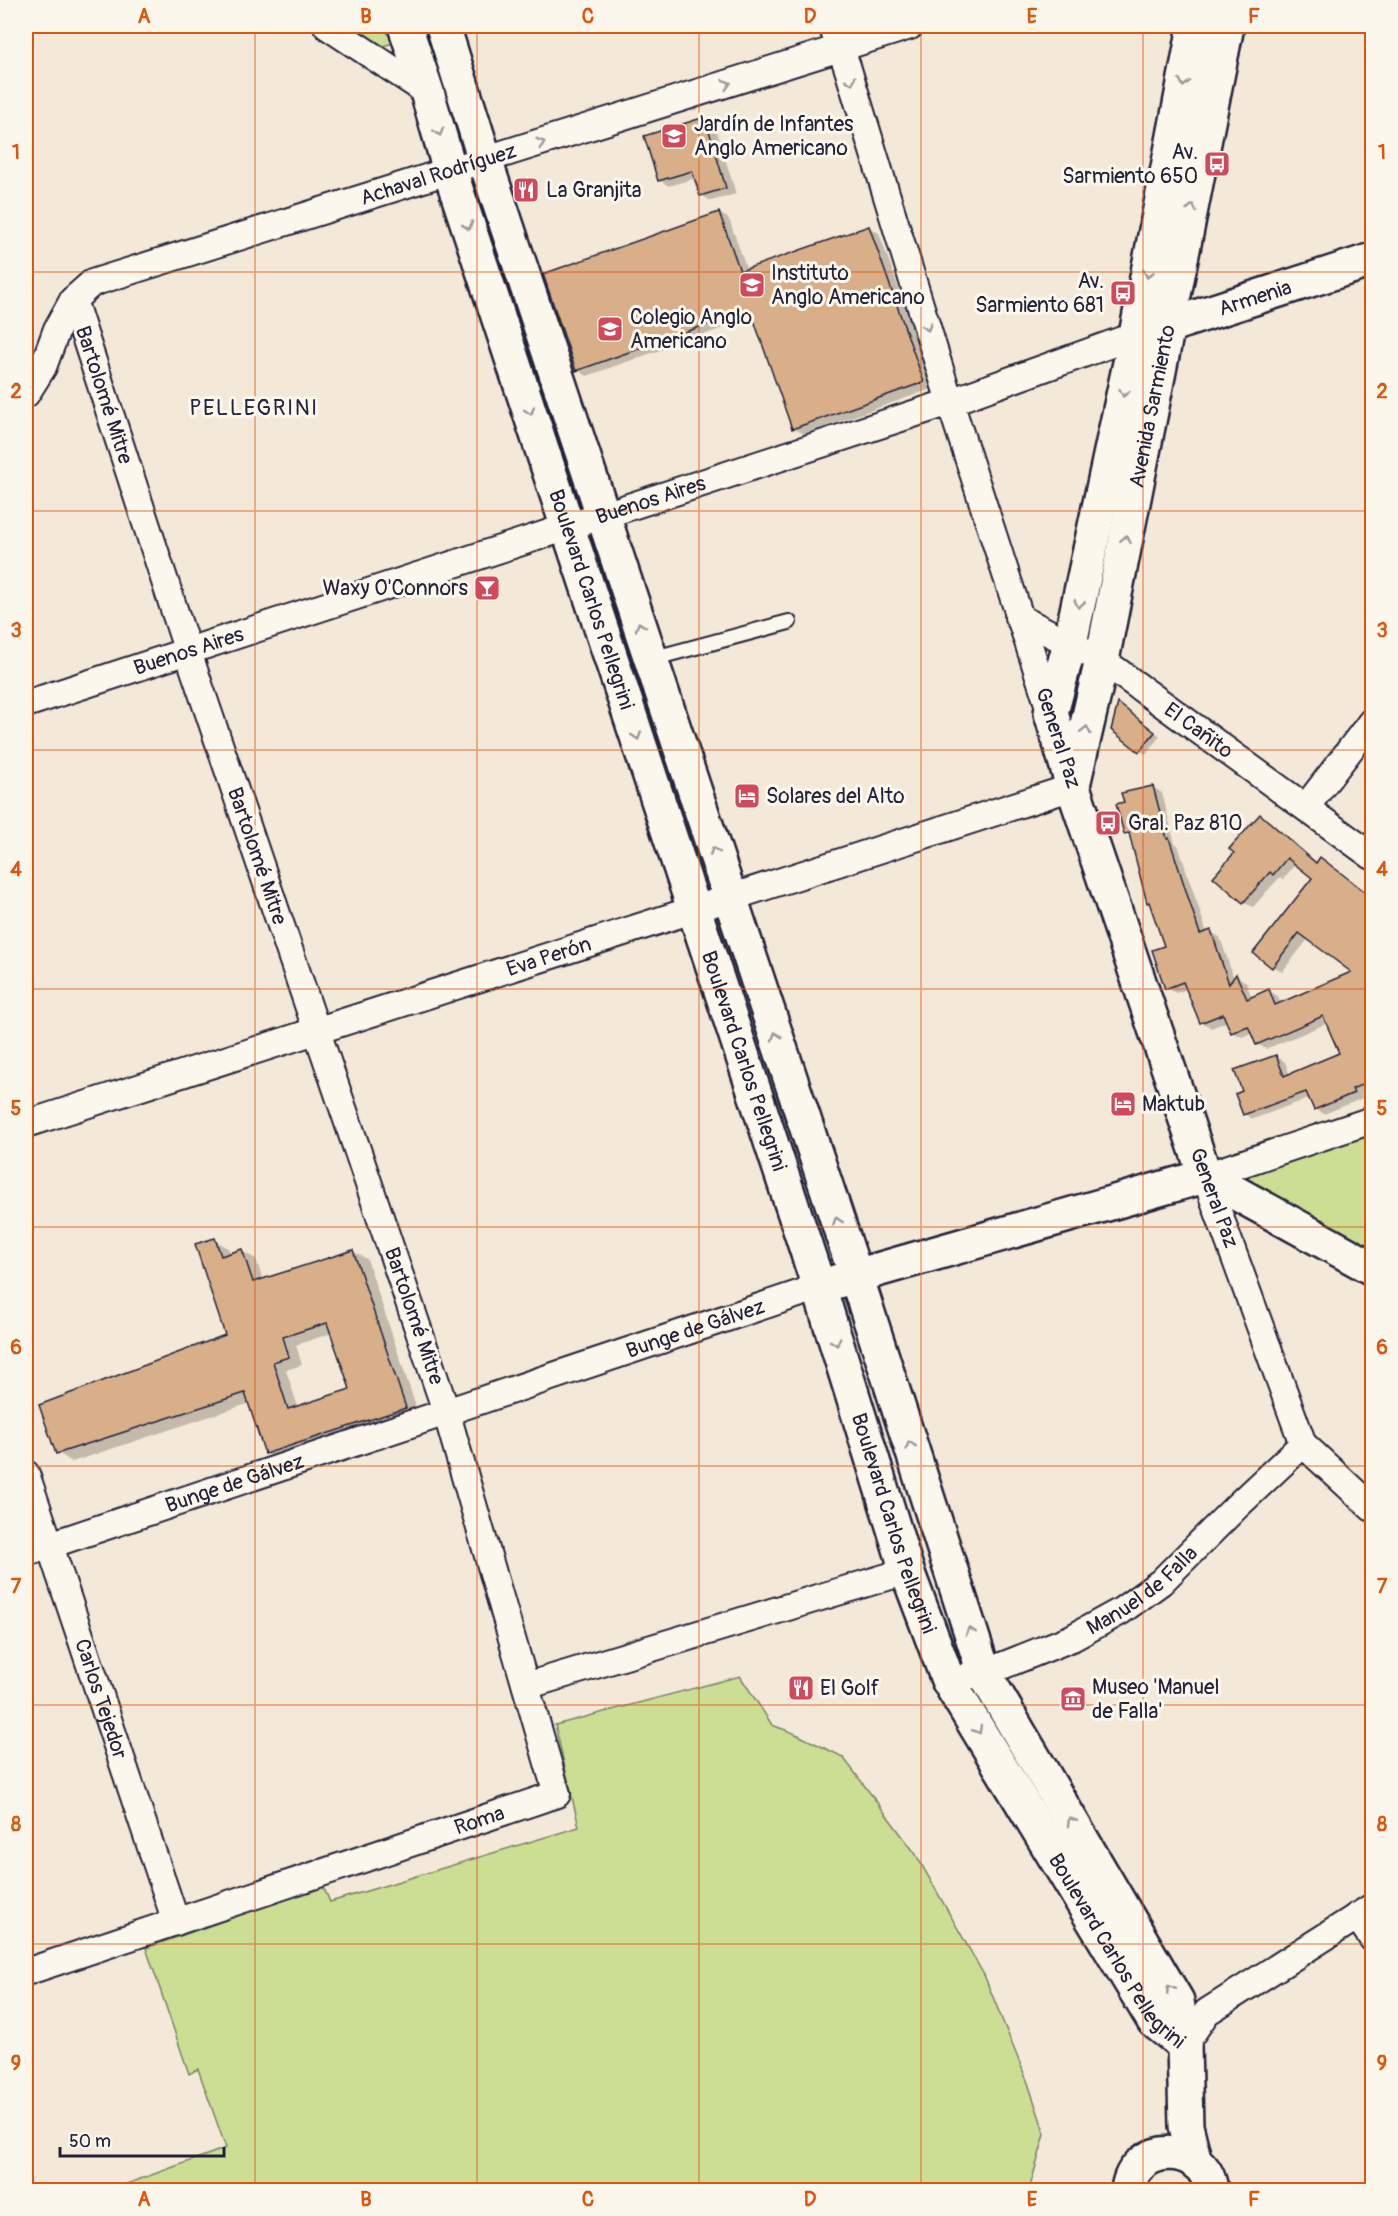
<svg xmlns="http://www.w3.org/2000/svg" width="1398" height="2216" viewBox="0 0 1398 2216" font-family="Pangolin,sans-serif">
<rect width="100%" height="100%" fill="#f4e9d8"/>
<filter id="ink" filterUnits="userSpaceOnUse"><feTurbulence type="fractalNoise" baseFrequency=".0167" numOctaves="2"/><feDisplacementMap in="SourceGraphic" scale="12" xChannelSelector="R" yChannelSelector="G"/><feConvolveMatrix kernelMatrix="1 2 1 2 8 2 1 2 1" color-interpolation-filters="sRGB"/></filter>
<g filter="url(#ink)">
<path fill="#cbde93" stroke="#768067" stroke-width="1.5" d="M337 26H439L480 152 456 158 419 37 374 48Z
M1372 1120V1268L1205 1176Z
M740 1676 772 1725 796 1734 843 1757 915 1853 984 1975 1028 2083 1045 2134 1029 2190H110L226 2148 198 2069 189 2074 146 1948 323 1886 330 1902 579 1827 555 1725Z"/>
<path fill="#0003" fill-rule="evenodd" d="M705 119 715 125 736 194 711 201 701 195 696 178 669 186 659 180Z
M719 213 729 219 747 270 868 227 879 233 934 388 804 434 794 428 754 317 587 376 577 370Z
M1125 708 1160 736 1146 754 1140 751Z
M1153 787 1162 793 1175 844 1178 845 1207 933 1211 932 1220 937 1234 979 1237 976 1246 982 1252 998 1269 991 1278 996 1281 1004 1354 973 1309 938 1282 972 1273 966 1314 878 1296 864 1283 879 1280 877 1253 907 1243 902 1236 853 1261 816 1270 821 1317 863 1321 859 1330 864 1372 897V1089L1361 1094 1363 1098 1324 1114 1315 1109 1310 1098 1253 1119 1244 1114V1092L1276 1056 1285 1062 1290 1075 1341 1054 1328 1023 1266 1049 1257 1044 1252 1033 1242 1037 1232 1032 1228 1021 1211 1028 1202 1022 1188 989 1176 993 1166 988V947L1131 836 1126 833Z
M214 1240 228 1248 231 1254 242 1251 256 1259 263 1281 353 1251 367 1259 419 1416 280 1461 266 1453 250 1403 72 1462 58 1453 227 1336ZM332 1333 352 1390 298 1407 286 1370 302 1365 296 1345Z"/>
<path fill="#d8af89" stroke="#22223b" stroke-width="1.5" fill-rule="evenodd" d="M705 117 726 188 700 196 692 171 658 181 644 136Z
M719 212 740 271 869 226 924 382 792 429 750 309 576 371 543 274Z
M1118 703 1155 732 1139 752 1111 730Z
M1153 786 1167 839 1169 838 1200 934 1211 930 1229 984 1236 974 1247 999 1269 989 1275 1005 1351 972 1299 933 1272 968 1253 953 1312 878 1287 858 1273 875 1270 872 1243 903 1213 877 1234 853 1229 849 1260 814 1316 863 1320 857 1372 897V1080L1352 1089 1354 1093 1314 1110 1306 1092 1243 1115 1235 1094 1242 1091 1234 1070 1276 1055 1284 1076 1339 1053 1323 1016 1256 1045 1248 1026 1231 1033 1223 1014 1200 1023 1183 982 1165 989 1152 950 1164 946 1149 902 1147 903 1129 833 1124 834 1116 804 1124 802 1121 793Z
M215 1238 221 1256 242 1249 253 1282 353 1250 406 1408 265 1454 245 1393 56 1454 39 1405 225 1335 195 1244ZM327 1323 350 1389 288 1409 273 1362 289 1357 283 1337Z"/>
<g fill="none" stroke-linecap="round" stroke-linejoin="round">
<defs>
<path id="lane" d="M651 659 789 622"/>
<g id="street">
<path d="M327 26 427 92"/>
<path d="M832 26 847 66 950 402 1051 713"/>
<path id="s1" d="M26 394 43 367 57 329 73 300 92 283 910 26"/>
<path id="s2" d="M1018 617 1102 660 1372 856"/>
<path id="s3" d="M26 704 950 402 1136 335"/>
<path d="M1306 807 1372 721"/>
<path d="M1372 1120 1205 1176 1303 1444 1372 1508"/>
<path id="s4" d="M26 1124C375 1014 724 899 1073 787"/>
<path id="s5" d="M26 1474 176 1922"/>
<path id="s6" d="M26 1553 819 1287"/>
<path id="s7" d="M968 1676 984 1673 1072 1638 1121 1611 1161 1582 1237 1506 1303 1444"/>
<path d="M526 1686 907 1571"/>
<path d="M1357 1916 1372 1938"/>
<path id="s8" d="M26 1972 557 1794 446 1411 188 652 73 300"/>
<path d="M1184 2045 1207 2012 1372 1907"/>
</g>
<g id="secondary">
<path id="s9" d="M405 26 427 92 450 171 819 1287 907 1571 948 1680 1154 2021 1184 2045"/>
<path d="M443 26 485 160 856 1276 984 1673 1177 2001 1184 2045 1186 2126 1195 2162"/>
<path d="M1195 26 1136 335 1070 643 1051 713 1073 787 1205 1176"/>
<path id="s10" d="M1152 331 1372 260"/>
<path id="s11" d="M1073 785 1102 660 1227 26"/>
<path d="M1205 1176 1372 1268"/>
<path d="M835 1282 1205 1176"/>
<path d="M1128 2190C1134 2141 1205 2141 1211 2190"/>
</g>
</defs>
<use href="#lane" stroke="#22223b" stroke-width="18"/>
<use href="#street" stroke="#22223b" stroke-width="30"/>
<use href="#secondary" stroke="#22223b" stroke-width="38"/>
<use href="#lane" stroke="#fbf7ec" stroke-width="14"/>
<use href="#street" stroke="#fbf7ec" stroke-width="26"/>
<use href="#secondary" stroke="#fbf7ec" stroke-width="33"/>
</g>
<defs><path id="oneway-chevron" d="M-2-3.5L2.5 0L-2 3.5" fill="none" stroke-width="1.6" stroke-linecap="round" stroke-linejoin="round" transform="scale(1.5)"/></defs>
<g stroke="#99979c">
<use href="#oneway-chevron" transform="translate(851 81) rotate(73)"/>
<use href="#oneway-chevron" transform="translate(1184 83) rotate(101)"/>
<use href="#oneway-chevron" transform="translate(727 84) rotate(-17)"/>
<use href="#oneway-chevron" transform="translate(439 132) rotate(74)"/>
<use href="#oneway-chevron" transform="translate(541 143) rotate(-17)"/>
<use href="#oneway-chevron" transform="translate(1192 208) rotate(-79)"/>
<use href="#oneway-chevron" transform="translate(468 226) rotate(72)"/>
<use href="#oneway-chevron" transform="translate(1148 274) rotate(101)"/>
<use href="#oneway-chevron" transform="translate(927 327) rotate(73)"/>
<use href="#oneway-chevron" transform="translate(1124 393) rotate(102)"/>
<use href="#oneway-chevron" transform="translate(530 411) rotate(72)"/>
<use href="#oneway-chevron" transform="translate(1126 539) rotate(-79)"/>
<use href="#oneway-chevron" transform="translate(1079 604) rotate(102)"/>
<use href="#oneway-chevron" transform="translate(640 626) rotate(-108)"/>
<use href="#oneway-chevron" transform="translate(1086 730) rotate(-77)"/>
<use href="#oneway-chevron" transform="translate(637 736) rotate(72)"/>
<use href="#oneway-chevron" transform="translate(714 851) rotate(-108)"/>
<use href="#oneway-chevron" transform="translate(776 1036) rotate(-108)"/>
<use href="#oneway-chevron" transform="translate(837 1221) rotate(-108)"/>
<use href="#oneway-chevron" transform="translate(836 1342) rotate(73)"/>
<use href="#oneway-chevron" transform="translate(910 1445) rotate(-108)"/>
<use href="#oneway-chevron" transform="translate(970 1631) rotate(-108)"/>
<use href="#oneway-chevron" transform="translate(978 1730) rotate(59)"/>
<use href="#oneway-chevron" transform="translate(1071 1821) rotate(-121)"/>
<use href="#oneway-chevron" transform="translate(1170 1989) rotate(-121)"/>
</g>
</g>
<path fill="none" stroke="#de560e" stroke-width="1.5" stroke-opacity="0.55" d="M255 26V2190M477 26V2190M699 26V2190M921 26V2190M1143 26V2190M26 272H1372M26 511H1372M26 750H1372M26 989H1372M26 1227H1372M26 1466H1372M26 1705H1372M26 1944H1372"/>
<defs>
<symbol id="school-square" viewBox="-11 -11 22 22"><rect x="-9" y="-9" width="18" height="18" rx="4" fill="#d1495b" stroke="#fbf7ec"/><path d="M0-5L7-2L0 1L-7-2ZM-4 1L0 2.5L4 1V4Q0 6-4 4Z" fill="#fff"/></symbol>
<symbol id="bus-square" viewBox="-11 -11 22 22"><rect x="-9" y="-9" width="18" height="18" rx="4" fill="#d1495b" stroke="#fbf7ec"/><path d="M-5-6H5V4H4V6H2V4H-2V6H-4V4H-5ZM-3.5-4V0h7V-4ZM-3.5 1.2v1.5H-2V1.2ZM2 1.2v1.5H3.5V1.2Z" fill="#fff"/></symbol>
<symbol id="restaurant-square" viewBox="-11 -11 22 22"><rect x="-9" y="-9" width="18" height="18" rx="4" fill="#d1495b" stroke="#fbf7ec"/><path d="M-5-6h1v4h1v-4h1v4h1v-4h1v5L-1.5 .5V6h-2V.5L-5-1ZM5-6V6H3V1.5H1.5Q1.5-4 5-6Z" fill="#fff"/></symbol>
<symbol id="bar-square" viewBox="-11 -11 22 22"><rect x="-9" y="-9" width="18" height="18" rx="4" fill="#d1495b" stroke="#fbf7ec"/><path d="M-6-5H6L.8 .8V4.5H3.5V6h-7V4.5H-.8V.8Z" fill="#fff"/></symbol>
<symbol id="hotel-square" viewBox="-11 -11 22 22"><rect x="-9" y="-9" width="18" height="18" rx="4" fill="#d1495b" stroke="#fbf7ec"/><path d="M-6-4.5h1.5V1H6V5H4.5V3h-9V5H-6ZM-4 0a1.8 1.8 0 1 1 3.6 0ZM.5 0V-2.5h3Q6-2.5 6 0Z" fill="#fff"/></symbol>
<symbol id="museum-square" viewBox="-11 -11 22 22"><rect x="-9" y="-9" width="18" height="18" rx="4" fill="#d1495b" stroke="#fbf7ec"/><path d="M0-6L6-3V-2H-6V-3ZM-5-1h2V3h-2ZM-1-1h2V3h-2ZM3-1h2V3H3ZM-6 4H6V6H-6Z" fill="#fff"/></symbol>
</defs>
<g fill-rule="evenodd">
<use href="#school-square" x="659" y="121" width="30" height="30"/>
<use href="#bus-square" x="1202" y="149" width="30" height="30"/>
<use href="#restaurant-square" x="511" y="175" width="30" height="30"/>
<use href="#school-square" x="737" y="270" width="30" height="30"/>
<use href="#bus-square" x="1108" y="278" width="30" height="30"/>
<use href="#school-square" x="595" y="314" width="30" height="30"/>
<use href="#bar-square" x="472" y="573" width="30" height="30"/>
<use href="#hotel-square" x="732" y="781" width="30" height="30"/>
<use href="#bus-square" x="1093" y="808" width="30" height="30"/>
<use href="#hotel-square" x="1108" y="1089" width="30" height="30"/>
<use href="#restaurant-square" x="786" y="1673" width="30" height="30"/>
<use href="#museum-square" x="1058" y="1684" width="30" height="30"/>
</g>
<g text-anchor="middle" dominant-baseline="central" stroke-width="6" stroke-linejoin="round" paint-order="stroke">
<g font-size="21" fill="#22223b" stroke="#fbf7ec" text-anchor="start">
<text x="694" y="124">Jardín de Infantes<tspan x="694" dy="24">Anglo Americano</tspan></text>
<text x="1198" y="152" text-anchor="end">Av.<tspan x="1198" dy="24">Sarmiento 650</tspan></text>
<text x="546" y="190">La Granjita</text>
<text x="771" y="273">Instituto<tspan x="771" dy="24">Anglo Americano</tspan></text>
<text x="1104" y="281" text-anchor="end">Av.<tspan x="1104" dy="24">Sarmiento 681</tspan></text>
<text x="630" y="317">Colegio Anglo<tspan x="630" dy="24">Americano</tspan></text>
<text x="468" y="588" text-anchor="end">Waxy O'Connors</text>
<text x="766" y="796">Solares del Alto</text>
<text x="1128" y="823">Gral. Paz 810</text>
<text x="1142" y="1104">Maktub</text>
<text x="1092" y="1687">Museo 'Manuel<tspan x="1092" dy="24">de Falla'</tspan></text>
<text x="820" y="1688">El Golf</text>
</g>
<g font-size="21" fill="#22223b" stroke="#fbf7ec">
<text stroke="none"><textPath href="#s1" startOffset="494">Achaval Rodríguez</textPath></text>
<text stroke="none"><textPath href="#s10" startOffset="108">Armenia</textPath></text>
<text transform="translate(104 395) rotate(72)">Bartolomé Mitre</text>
<text stroke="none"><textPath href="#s11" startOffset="387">Avenida Sarmiento</textPath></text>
<text stroke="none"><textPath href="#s3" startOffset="657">Buenos Aires</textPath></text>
<text stroke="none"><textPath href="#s9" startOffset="603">Boulevard Carlos Pellegrini</textPath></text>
<text stroke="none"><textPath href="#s3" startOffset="171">Buenos Aires</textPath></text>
<text stroke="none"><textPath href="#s2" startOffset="214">El Cañito</textPath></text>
<text transform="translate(1058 738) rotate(72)">General Paz</text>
<text transform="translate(257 856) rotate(71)">Bartolomé Mitre</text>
<text stroke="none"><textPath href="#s4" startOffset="549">Eva Perón</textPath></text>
<text stroke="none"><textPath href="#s9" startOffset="1089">Boulevard Carlos Pellegrini</textPath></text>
<text transform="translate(1214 1198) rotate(70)">General Paz</text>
<text transform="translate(414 1316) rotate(71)">Bartolomé Mitre</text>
<text stroke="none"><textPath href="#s6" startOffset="706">Bunge de Gálvez</textPath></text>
<text stroke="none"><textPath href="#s6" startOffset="220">Bunge de Gálvez</textPath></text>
<text stroke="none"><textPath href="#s9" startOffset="1575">Boulevard Carlos Pellegrini</textPath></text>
<text stroke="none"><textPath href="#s7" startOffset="196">Manuel de Falla</textPath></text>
<text stroke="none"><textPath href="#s5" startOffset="237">Carlos Tejedor</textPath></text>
<text stroke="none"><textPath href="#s8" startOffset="478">Roma</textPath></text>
<text stroke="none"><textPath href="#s9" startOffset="2061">Boulevard Carlos Pellegrini</textPath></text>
</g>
<g font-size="22" letter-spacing="1.5" fill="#22223b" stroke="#fbf7ec">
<text x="254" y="408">PELLEGRINI</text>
</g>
</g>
<rect width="1398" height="2216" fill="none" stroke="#fbf7ec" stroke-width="66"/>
<path d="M60 2147v9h164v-9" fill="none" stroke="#22223b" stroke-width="3"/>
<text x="69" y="2147" font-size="18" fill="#22223b" stroke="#fbf7ec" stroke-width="4.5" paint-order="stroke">50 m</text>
<rect x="33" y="33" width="1332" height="2150" fill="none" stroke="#de560e" stroke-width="2"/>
<g font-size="20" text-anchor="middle" font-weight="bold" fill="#de560e">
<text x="144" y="23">A</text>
<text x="366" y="23">B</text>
<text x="588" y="23">C</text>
<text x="810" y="23">D</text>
<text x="1032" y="23">E</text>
<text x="1254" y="23">F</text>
<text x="16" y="159">1</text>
<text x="1382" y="159">1</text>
<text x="16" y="398">2</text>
<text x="1382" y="398">2</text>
<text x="16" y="637">3</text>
<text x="1382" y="637">3</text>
<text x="16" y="876">4</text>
<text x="1382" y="876">4</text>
<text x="16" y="1115">5</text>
<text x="1382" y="1115">5</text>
<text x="16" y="1354">6</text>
<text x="1382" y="1354">6</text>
<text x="16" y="1593">7</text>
<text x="1382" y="1593">7</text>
<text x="16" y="1831">8</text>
<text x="1382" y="1831">8</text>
<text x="16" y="2070">9</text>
<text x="1382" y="2070">9</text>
<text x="144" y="2206">A</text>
<text x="366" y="2206">B</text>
<text x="588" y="2206">C</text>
<text x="810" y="2206">D</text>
<text x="1032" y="2206">E</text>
<text x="1254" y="2206">F</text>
</g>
</svg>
